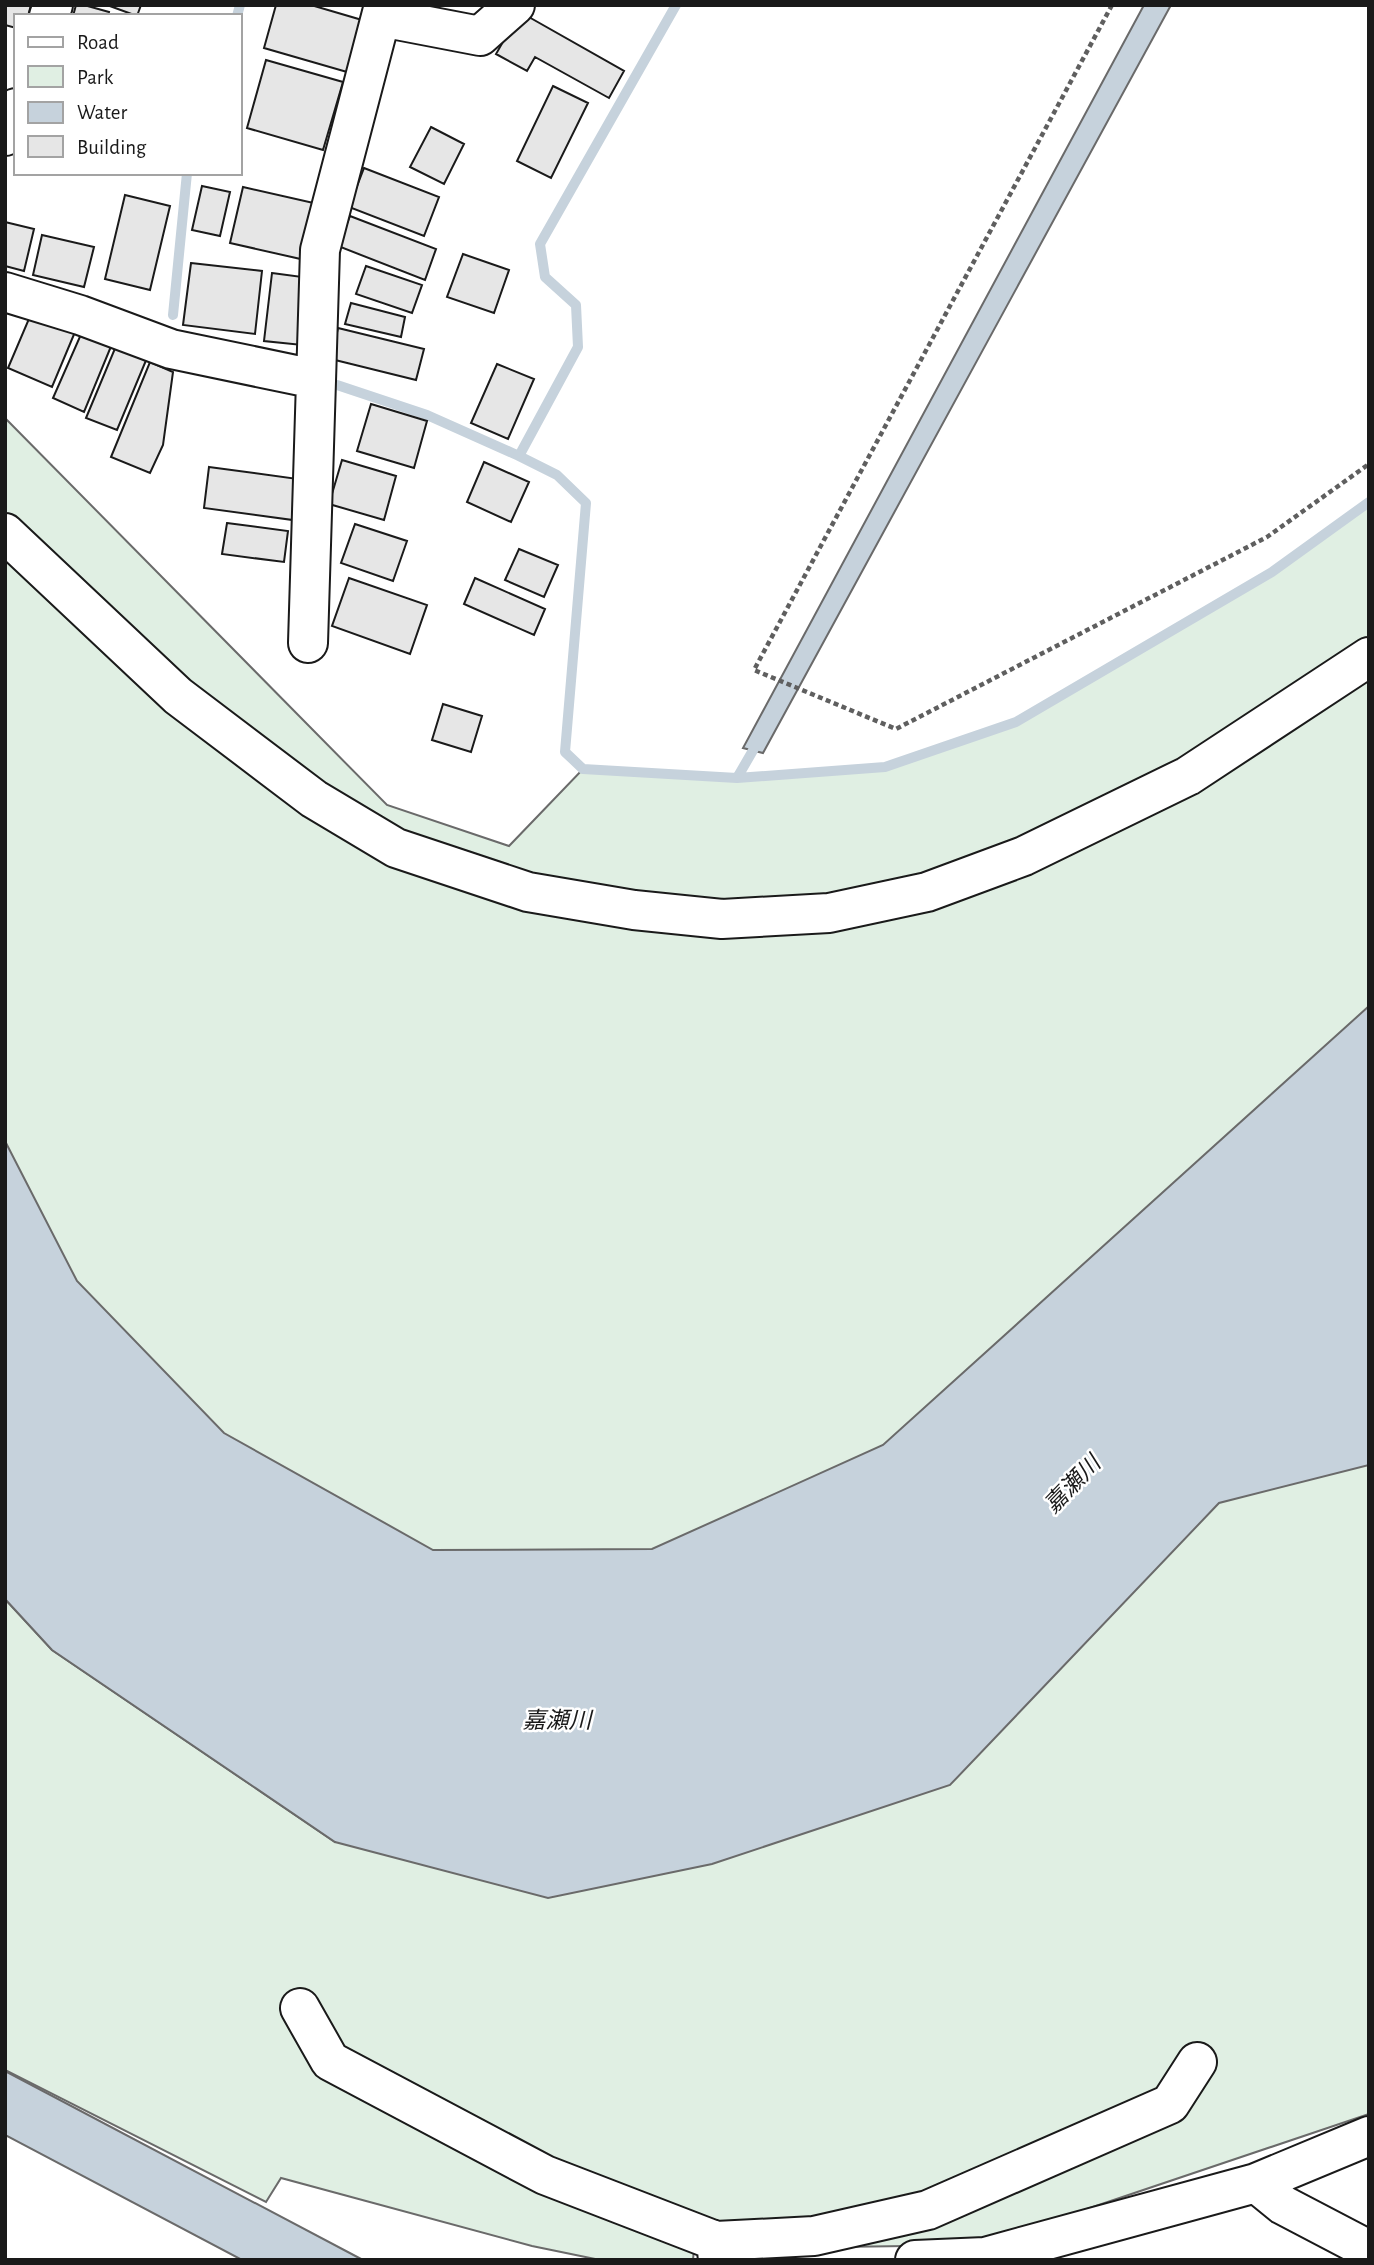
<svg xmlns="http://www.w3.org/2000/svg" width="1374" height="2265" viewBox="0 0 1374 2265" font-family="'Alegreya Sans','Noto Sans JP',sans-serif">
<rect width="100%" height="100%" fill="#fff"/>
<path fill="#e0efe3" stroke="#6a6a6a" stroke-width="2" d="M5 418 387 805 509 846 583 769 737 778 885 767 1016 722 1272 572 1369 502V1032L845 1535 473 1654 5 1276Z
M1369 1259V2114L980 2245 694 2249 693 2260H600L532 2246 281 2178 266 2202 5 2070V1599L52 1650 335 1842Z"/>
<path fill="#c6d2dc" stroke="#6a6a6a" stroke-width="2" d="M1144 5H1171L763 753 743 748Z
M1369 1006V1465L1219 1503 950 1785 712 1864 548 1898 335 1842 52 1650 5 1599V1141L77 1281 224 1433 433 1550 652 1549 883 1445Z
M5 2071 363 2260H242L5 2135Z"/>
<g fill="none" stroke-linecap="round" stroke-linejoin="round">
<path stroke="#c6d2dc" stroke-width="10" d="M237 16 240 5
M173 315 187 173
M337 385 427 415 519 456 557 475 586 503 565 752 583 769 737 778 885 767 1016 722 1272 572 1369 502
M519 456 578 347 576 305 545 277 540 244 676 5
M737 778 759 740"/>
</g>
<path fill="#e6e6e6" stroke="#1a1a1a" stroke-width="2" d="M5 5H31L28 16H16V28L5 25Z
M76 5H84L109 12 108 16H73Z
M107 5H141L137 16Z
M276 5H311L362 20 347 72 264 48Z
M520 12 624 71 609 98 535 57 527 71 496 54Z
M266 60 343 82 323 150 247 128Z
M553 86 588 103 551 178 517 161Z
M431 127 464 144 444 184 410 167Z
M364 168 439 197 424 236 349 207Z
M202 186 230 192 220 236 192 230Z
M243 187 318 204 305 260 230 243Z
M125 195 170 206 150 290 105 279Z
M350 216 436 249 425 280 338 246Z
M5 222 34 229 24 271 5 266Z
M42 235 94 247 84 287 33 275Z
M463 254 509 270 494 313 447 297Z
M191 263 262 271 255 334 183 325Z
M366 266 422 285 412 313 356 294Z
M272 273 310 278 302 345 264 341Z
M351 303 405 317 401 337 345 324Z
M31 314 75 332 52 387 8 368Z
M338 328 424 349 416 380 331 359Z
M82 332 112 344 84 412 53 398Z
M116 346 147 358 117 430 86 418Z
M150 362 173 372 163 445 150 473 111 457Z
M497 364 534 379 508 439 471 423Z
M371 404 427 421 414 468 357 451Z
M342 460 396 476 384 520 329 504Z
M484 462 529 482 511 522 467 502Z
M209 467 298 479 293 520 204 508Z
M227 523 288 531 284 562 222 554Z
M355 524 407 541 393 581 341 563Z
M519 549 558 565 544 597 505 580Z
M349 578 427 605 410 654 332 626Z
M475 578 545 609 534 635 464 604Z
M443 704 482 716 471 752 432 740Z"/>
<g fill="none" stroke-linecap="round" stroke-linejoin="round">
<defs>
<path id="minor" d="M49 16 53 5
M381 17 480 36 515 5
M5 136 16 108
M5 292 80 315 171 349 315 379
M5 533 178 696 314 799 396 848 528 892 634 910 722 919 829 913 927 892 1024 856 1188 776 1369 657
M308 643 320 250 384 5
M300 2008 330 2061 545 2175 716 2241
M1256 2183 1369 2136
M718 2260 716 2241 814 2236 928 2210 1170 2104 1197 2062
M915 2260 985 2257 1256 2183 1283 2205 1369 2250"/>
</defs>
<use href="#minor" stroke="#1a1a1a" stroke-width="42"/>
<path stroke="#5f5f5f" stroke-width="4.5" stroke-dasharray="5 3.5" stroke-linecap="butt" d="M1112 5 754 670 896 729 1267 537 1369 464"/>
<use href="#minor" stroke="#fff" stroke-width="38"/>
</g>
<g text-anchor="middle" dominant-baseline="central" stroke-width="5" stroke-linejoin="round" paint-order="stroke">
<g font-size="23" font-style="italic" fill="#1a1a1a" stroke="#fff">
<text transform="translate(1073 1485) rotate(-46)">嘉瀬川</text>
<text x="557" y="1721">嘉瀬川</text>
</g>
</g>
<rect width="1374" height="2265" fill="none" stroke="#1a1a1a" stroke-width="14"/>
<rect x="14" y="14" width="228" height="161" fill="#ffffff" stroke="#a3a3a3" stroke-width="2"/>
<rect x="28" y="37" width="35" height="10" fill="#ffffff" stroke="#a3a3a3" stroke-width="2"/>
<text x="77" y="49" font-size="21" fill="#1a1a1a">Road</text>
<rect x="28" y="66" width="35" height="21" fill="#e0efe3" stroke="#a3a3a3" stroke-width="2"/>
<text x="77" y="84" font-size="21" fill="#1a1a1a">Park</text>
<rect x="28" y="102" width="35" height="21" fill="#c6d2dc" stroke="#a3a3a3" stroke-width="2"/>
<text x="77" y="119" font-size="21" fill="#1a1a1a">Water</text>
<rect x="28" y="136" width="35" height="21" fill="#e6e6e6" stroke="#a3a3a3" stroke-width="2"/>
<text x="77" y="154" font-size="21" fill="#1a1a1a">Building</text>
</svg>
